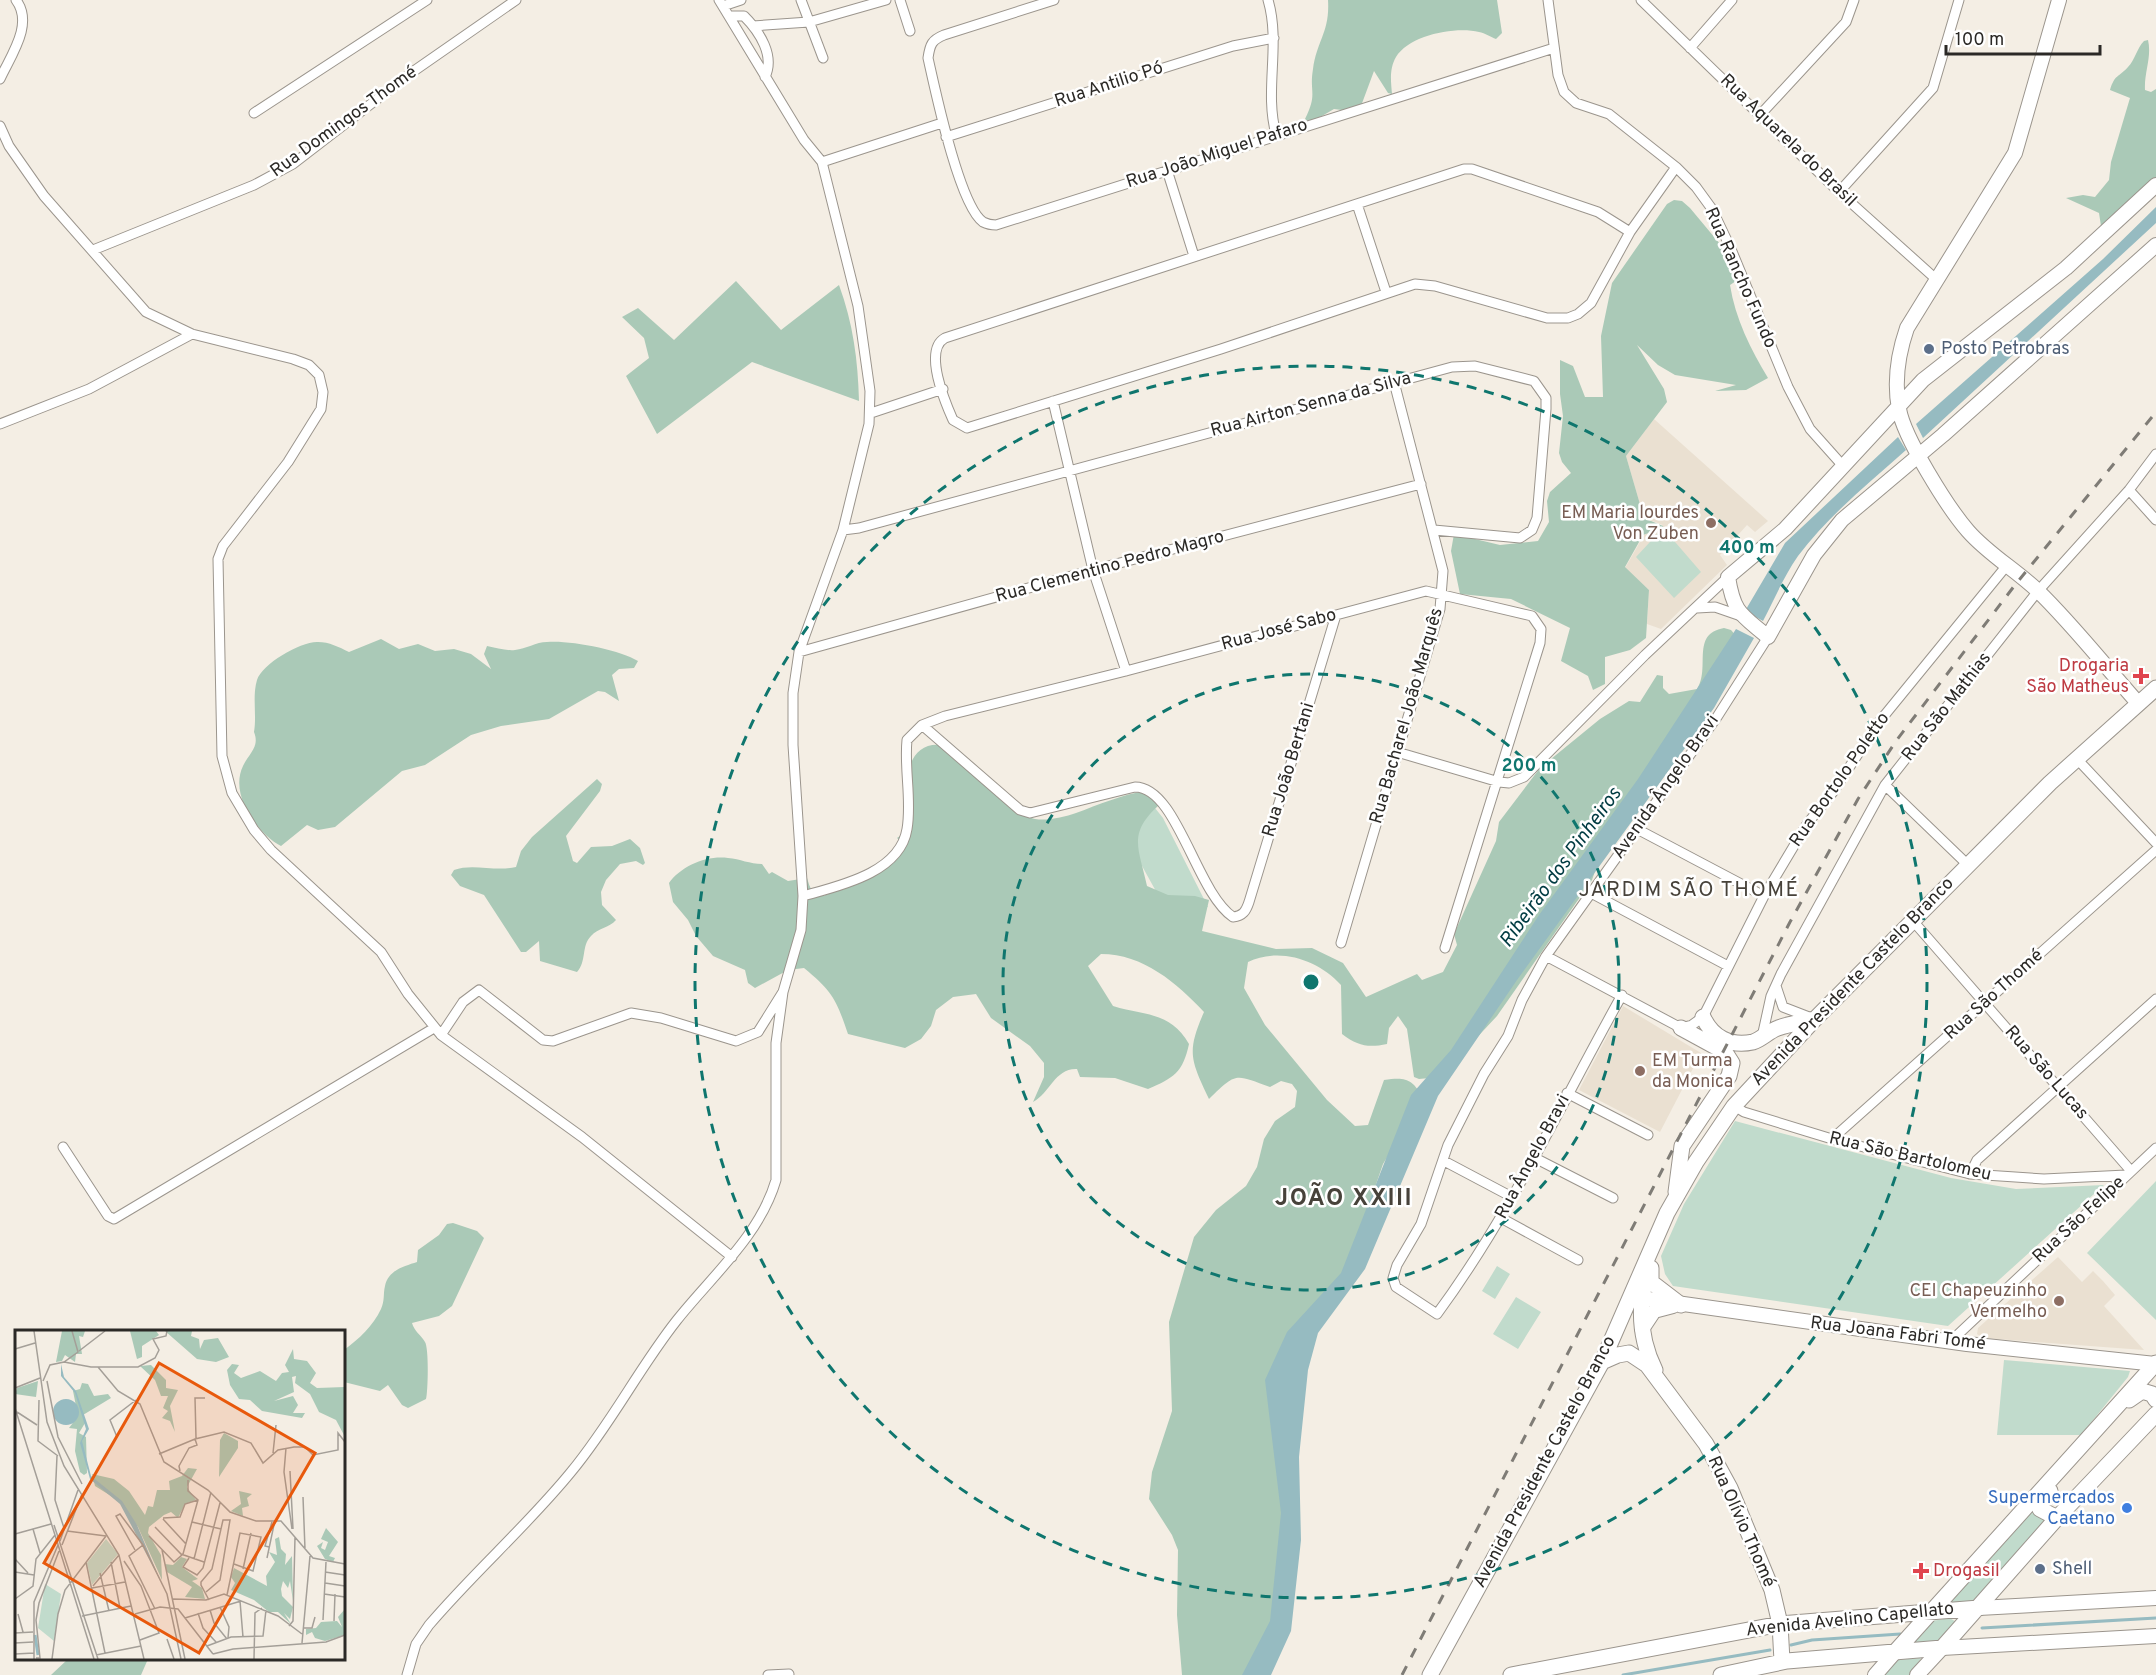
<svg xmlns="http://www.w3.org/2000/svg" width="2156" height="1675" viewBox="0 0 2156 1675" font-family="Overpass,sans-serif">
<rect width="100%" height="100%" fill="#f4eee4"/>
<path fill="#eae0d1" d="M1654 419 1768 521 1755 532 1747 525 1720 555 1727 565 1661 629 1647 624 1649 590 1625 568 1644 535 1663 525 1644 518 1626 456Z
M1623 1006 1701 1053 1660 1132 1579 1090Z
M2058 1257 2082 1282 2093 1271 2103 1281 2115 1295 2104 1306 2144 1350 1983 1338 1977 1334 1978 1328Z"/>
<path fill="#c1dbcc" d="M1663 528 1701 572 1674 598 1636 557Z
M1126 802 1155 808 1163 818 1208 907 1188 908 1163 904 1131 846Z
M1735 1121 1951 1178 2016 1189 2104 1185 1948 1326 1673 1286 1665 1274 1661 1256 1684 1204Z
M2156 1181V1320L2087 1253Z
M1497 1266 1510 1274 1495 1299 1482 1291Z
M1516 1297 1541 1312 1518 1349 1493 1334Z
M2004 1360 2130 1371 2128 1377 2081 1435H1997Z
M2035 1505 2050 1521 1975 1602 1951 1603 1950 1600Z
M1950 1618 1956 1622 1936 1642 1912 1643 1932 1621Z
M1921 1658 1911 1675H1880L1896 1660Z"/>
<path fill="#aac9b7" d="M1328 0H1497L1502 33 1496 39C1491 37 1485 33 1479 32 1456 26 1409 35 1396 57 1389 69 1391 82 1392 94L1388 93 1374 71 1361 106 1349 111 1334 109 1310 123 1305 119C1318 93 1309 93 1313 69 1317 40 1330 32 1328 0Z
M2148 40C2152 57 2144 72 2145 90L2151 92 2156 89V178L2101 226 2099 213 2066 198 2083 195 2095 197 2109 180 2111 162 2130 98 2110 90C2115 74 2118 78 2128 67 2135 60 2137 48 2144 41Z
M1674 200 1682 201 1690 208 1735 262 1739 279 1730 285C1735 318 1751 350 1768 378L1746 390 1715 391 1736 385 1675 375 1658 365 1637 345 1664 389 1667 402 1626 456 1644 518 1663 526V528L1643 535 1625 567 1649 590 1646 638 1630 650 1605 657V684L1593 690 1588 676 1561 661 1570 628 1511 599 1460 594 1451 551 1454 534 1500 545 1538 541 1549 522 1547 501 1550 492 1571 473 1562 462 1559 453 1563 416 1560 394V360L1573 366 1585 397H1603L1601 336 1612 283 1667 204Z
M736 281 781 330 839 285C853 323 858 360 859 401L752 362 657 434 626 376 649 358 644 338 622 317 638 308 674 340Z
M1724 628 1731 630 1737 637 1601 854 1592 880 1497 1016 1440 1077 1419 1079 1414 1077 1407 1029 1398 1016 1389 1028 1387 1044C1368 1048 1358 1046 1342 1034L1341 985C1318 960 1280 947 1248 962L1244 988 1265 1025 1327 1100 1355 1126 1368 1125 1384 1080C1405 1077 1412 1078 1423 1098L1383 1164 1343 1280 1298 1357 1283 1554 1263 1675H1182L1177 1615 1178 1550 1172 1535 1149 1499 1152 1472 1172 1411 1169 1322 1194 1237 1216 1210 1246 1186 1257 1167 1264 1139 1275 1121 1295 1107 1297 1091 1292 1084 1281 1081 1270 1087C1234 1074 1237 1072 1209 1099 1191 1060 1186 1053 1204 1012 1177 983 1143 954 1101 954L1088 966 1113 1006C1145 1016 1170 1011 1189 1044 1183 1072 1174 1078 1148 1089L1115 1078 1080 1077 1077 1069C1055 1068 1050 1093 1033 1102L1044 1077V1063L1030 1046 991 1018 976 994 953 997 936 1010 931 1026 921 1039 905 1048 848 1034C836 999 833 992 804 968L788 970 755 988 748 983 745 970 713 956 696 936 688 920 673 902 669 883C681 866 707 855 728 858 740 859 750 864 762 864L769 874 772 872 788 881 807 878C810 888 812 895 823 896L873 876 903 843 897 838C904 834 912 825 913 816 914 804 908 791 908 779 909 755 923 740 947 746 963 761 1015 816 1035 819 1048 821 1064 817 1076 813 1098 805 1123 794 1146 791L1159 805C1127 834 1139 848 1147 886L1168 895 1195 896 1209 900 1202 931 1276 949 1312 948 1343 963 1366 997 1417 974 1422 980 1443 972 1457 945 1454 934 1496 841 1499 822 1540 768 1600 719 1629 701 1640 702 1657 675 1663 676V688L1669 694 1697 689C1711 668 1690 634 1724 628Z
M381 639 399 649 418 644 435 651 454 649 471 654 491 669 484 654 487 646C496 648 507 651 515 650 526 649 536 642 547 642 570 640 620 650 638 661L634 668 619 669 612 675 619 701 605 692 598 691 549 719 501 726 471 735 425 765 402 771 335 827 318 830 307 825 281 846C257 833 229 795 243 766 249 753 260 747 254 732 257 715 252 697 257 680 262 664 301 641 318 642 329 642 339 647 349 652Z
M597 779 602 784 600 791 566 836 573 861 577 863 591 847 612 846 630 839 640 848 645 863 643 865 636 861 620 864 606 880 601 892 602 905 616 920C609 928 598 928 591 936 581 946 587 961 577 972L540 961 539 941 526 952H521L484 895 460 886 451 875 454 870C473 863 495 872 516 867L521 851 532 837Z
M453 1223 477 1231 484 1238 452 1306 439 1316 412 1323C414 1331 421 1335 425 1342 429 1348 428 1392 426 1399L408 1408 402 1405 388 1385 380 1391 344 1382V1350C359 1339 373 1326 381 1309 385 1300 383 1294 385 1286 388 1270 405 1266 417 1262L418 1250 439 1235 447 1224Z
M68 1659V1658L148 1659 141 1675H51Z"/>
<path fill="#96bbc1" d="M2156 207V223L1923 438 1916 424 2103 259Z
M1898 437 1906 450C1869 483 1828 516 1798 556 1784 576 1774 600 1763 621L1745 611 1785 543Z
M1736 629 1754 638 1714 708 1517 980 1438 1096 1365 1269 1318 1333 1308 1370 1299 1457 1301 1540 1291 1631 1271 1675H1242L1270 1621 1281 1513 1265 1380 1287 1332 1341 1273 1411 1095 1451 1050 1539 915 1638 779Z"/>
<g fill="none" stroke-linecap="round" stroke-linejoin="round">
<path stroke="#96bbc1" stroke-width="3" d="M1982 1628 2156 1618
M1791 1645 1812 1640 1900 1634
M1623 1675 1770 1650"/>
<defs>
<path id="street" d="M801 0 823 58
M900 0 910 31
M1054 0 944 35C932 40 930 44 928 58 935 89 959 205 983 222 987 224 992 225 996 225L1554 48
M1268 0C1281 44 1264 91 1276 134
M1548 0 1558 75 1564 92 1576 103 1609 114 1676 167 1696 187 1712 209 1731 249 1788 387 1810 429 1843 466
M1641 0 1839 192 1937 280
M723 6 741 0
M729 16H744C760 32 775 56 765 77
M753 26 809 22 886 0
M1690 48 1732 0
M0 79C11 55 34 24 16 0
M254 113 427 0
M1760 115 1846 22 1854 0
M0 126 9 146 44 196 146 312 192 334 293 359 309 365 319 375 323 392 321 409 288 462 223 546 218 559 222 756 232 793 254 830 271 850 381 952 408 994 441 1035 582 1137 732 1257
M946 137 1233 46 1274 38
M822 162 942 123
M1167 170 1194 256
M1839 192 1933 88 1959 0
M1357 204 1386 292
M1630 232 1598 212 1472 169H1464L945 338C923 350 945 402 953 420L967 428 1221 349 1415 284 1435 286 1547 318H1568L1578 314 1591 303 1630 232 1676 167
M93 250 254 185 293 164 411 73 516 0
M1053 401 1093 570 1126 671
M871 413 943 389
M0 424 89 389 192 334
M2129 490 2156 520
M843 530 859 528 1452 367 1475 366 1534 381 1546 398V409L1537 518 1532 530 1520 538 1434 530
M1697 608 1715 607 1741 616
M799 652 1093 570 1421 484
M922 725 1020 810 1030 813 1135 787C1177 787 1196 892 1233 917 1243 916 1246 911 1249 902L1336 615
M1397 752 1499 782 1509 783 1524 777 1645 655 1728 577
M2077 759 2156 843
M1885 785 1968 865
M1637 829 1764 896
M1591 893 1728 966
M803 896C839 886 900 873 907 829 912 801 904 769 907 740L922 725 945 716 1126 671 1426 591 1532 616 1541 629 1540 643 1445 948
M1913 921 2131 1171
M1341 943 1440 609 1443 571 1394 382
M1546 956 1681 1028 1692 1025 1703 1017 1764 896 1807 824 1833 792 1879 722 2008 564
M1776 986 1783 1007 1814 1019
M1622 995C1562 1102 1510 1215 1437 1314L1396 1287 1393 1278 1397 1265 1421 1224 1448 1145 1484 1074 1508 1036 1522 1000 1546 956 1717 717 1768 637
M441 1035 463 1002 479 990 543 1040 553 1041 631 1013 661 1018 736 1041 758 1032 783 992
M1762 1037 1771 996 1781 974 1885 785 2038 591 2129 490 2156 454
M1567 1093 1648 1135
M1734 1106 1744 1112 1832 1139 1970 1174 2044 1179 2126 1175
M1832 1139 2156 850
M63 1147 108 1216 114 1219 434 1028
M1533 1157 1613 1198
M1444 1161 1512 1197
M1970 1174 1977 1160 2156 999
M1501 1218 1578 1260
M1950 1342 2156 1148
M407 1675 416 1644 429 1625C474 1572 527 1526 571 1472 611 1424 639 1368 677 1320 712 1276 760 1235 776 1180V1043L783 992 801 930 803 896 793 745V693L799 652 843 530 869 424 870 391 858 306 822 162 804 140 719 0
M768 1675 789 1674"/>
<path id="secondary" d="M2059 0 2015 153 1907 328C1898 354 1894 382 1899 409 1904 438 1948 508 1968 531 1988 554 2016 570 2038 591 2073 625 2105 666 2138 703
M2156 185 2066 268 1923 380 1785 529 1728 577C1734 614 1741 614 1768 637L1814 555 1842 520 1943 435 2156 245
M1641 1298 1967 1344 2156 1364
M1642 1329 1654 1311 1673 1306
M1979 1608 2156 1598
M1875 1675 1896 1651
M1917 1675 1942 1648 2156 1636"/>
<path id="primary" d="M1703 1017C1712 1037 1730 1047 1753 1042 1762 1039 1769 1031 1778 1028 1789 1024 1803 1022 1815 1019
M1676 1192 1682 1146 1729 1076 1732 1063 1725 1052 1681 1028
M1651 1268V1282L1681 1305
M1646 1277C1638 1309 1640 1340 1655 1370
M1602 1362 1618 1355 1629 1353 1647 1365 1706 1444 1730 1488 1772 1590 1780 1624 1782 1661
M2129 1400 2142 1391 2152 1394 2156 1400
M2050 1491 2040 1504V1509L2057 1518
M1896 1651 2156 1363
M1430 1675 1602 1362 1667 1213 1696 1162 1734 1106 1815 1019 2050 783 2156 688
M1511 1675 1780 1624 1979 1608
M1721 1675 1787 1661 1942 1648 2057 1518 2156 1414"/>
</defs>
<use href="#street" stroke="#9b958d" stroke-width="11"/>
<use href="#secondary" stroke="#9b958d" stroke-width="16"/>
<use href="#primary" stroke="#9b958d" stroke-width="17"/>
<use href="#street" stroke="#fff" stroke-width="9"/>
<use href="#secondary" stroke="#fff" stroke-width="14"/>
<use href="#primary" stroke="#fff" stroke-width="15"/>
<path stroke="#7f7c76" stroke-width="3" stroke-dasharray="10 10" stroke-linecap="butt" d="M1402 1675 1790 922 1858 799 1896 741 2015 585 2156 412"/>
</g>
<g fill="none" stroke="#0f766e" stroke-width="3" stroke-dasharray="10 8">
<circle cx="1311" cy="982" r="308"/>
<circle cx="1311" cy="982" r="616"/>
</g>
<g fill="#5c6f8a" stroke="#fff" stroke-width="2">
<circle cx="1929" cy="349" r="6"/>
<circle cx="2040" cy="1569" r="6"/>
</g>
<g fill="#8d6e63" stroke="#fff" stroke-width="2">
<circle cx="1711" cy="523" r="6"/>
<circle cx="1640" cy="1071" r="6"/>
<circle cx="2059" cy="1301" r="6"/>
</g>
<g fill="#e0444e" stroke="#fff" stroke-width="2">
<path d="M2138 667h6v6h6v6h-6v6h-6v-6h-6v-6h6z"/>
<path d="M1918 1562h6v6h6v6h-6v6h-6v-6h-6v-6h6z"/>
</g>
<circle fill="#3f7fe0" stroke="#fff" stroke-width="2" cx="2127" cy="1508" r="6"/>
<g text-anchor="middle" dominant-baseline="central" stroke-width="5" stroke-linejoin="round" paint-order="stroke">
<g font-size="18" fill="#2b2926" stroke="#fff">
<text transform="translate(1109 85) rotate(-18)">Rua Antilio Pó</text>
<text transform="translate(344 122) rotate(-36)">Rua Domingos Thomé</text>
<text transform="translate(1788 141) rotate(44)">Rua Aquarela do Brasil</text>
<text transform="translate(1217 154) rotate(-18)">Rua João Miguel Pafaro</text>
<text transform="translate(1740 278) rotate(66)">Rua Rancho Fundo</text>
<text transform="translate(1311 405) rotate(-15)">Rua Airton Senna da Silva</text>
<text transform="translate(1110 567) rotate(-15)">Rua Clementino Pedro Magro</text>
<text transform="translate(1279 630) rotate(-15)">Rua José Sabo</text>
<text transform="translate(1947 707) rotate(-52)">Rua São Mathias</text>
<text transform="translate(1407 716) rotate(-74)">Rua Bacharel João Marquês</text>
<text transform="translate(1289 770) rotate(-73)">Rua João Bertani</text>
<text transform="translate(1840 780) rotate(-55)">Rua Bortolo Poletto</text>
<text transform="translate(1666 787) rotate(-55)">Avenida Ângelo Bravi</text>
<text transform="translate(1853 982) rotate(-46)">Avenida Presidente Castelo Branco</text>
<text transform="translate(1994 995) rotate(-42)">Rua São Thomé</text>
<text transform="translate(2046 1073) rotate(49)">Rua São Lucas</text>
<text transform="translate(1533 1157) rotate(-62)">Rua Ângelo Bravi</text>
<text transform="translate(1910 1157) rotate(13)">Rua São Bartolomeu</text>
<text transform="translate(2079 1220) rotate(-43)">Rua São Felipe</text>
<text transform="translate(1898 1334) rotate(7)">Rua Joana Fabri Tomé</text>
<text transform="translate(1545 1462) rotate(-62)">Avenida Presidente Castelo Branco</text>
<text transform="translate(1741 1522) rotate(66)">Rua Olívio Thomé</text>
<text transform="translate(1850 1620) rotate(-6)">Avenida Avelino Capellato</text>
</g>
<g font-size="18" fill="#4e5e75" stroke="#fff" text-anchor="start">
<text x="1941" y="349">Posto Petrobras</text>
<text x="2052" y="1569">Shell</text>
</g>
<g font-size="18" fill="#785e54" stroke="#fff" text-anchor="end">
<text x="1699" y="513">EM Maria lourdes<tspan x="1699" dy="21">Von Zuben</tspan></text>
<text x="1652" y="1061" text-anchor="start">EM Turma<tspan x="1652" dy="21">da Monica</tspan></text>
<text x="2047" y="1291">CEI Chapeuzinho<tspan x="2047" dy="21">Vermelho</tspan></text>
</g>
<g font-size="18" fill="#be3a42" stroke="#fff" text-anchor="end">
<text x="2129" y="666">Drogaria<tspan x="2129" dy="21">São Matheus</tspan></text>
<text x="1933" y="1571" text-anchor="start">Drogasil</text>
</g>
<g font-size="18" fill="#366cbe" stroke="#fff" text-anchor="end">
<text x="2115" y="1498">Supermercados<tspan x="2115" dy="21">Caetano</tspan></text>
</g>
<g font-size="20" font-style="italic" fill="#003b42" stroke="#fff">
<text transform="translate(1561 868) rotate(-54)">Ribeirão dos Pinheiros</text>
</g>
<g font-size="21" letter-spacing="1.5" fill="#47423a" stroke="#fff">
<text x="1689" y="890">JARDIM SÃO THOMÉ</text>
</g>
<g font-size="24" font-weight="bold" letter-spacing="1.5" fill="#47423a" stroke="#fff">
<text x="1344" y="1199">JOÃO XXIII</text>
</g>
</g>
<g transform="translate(15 1330)">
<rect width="330" height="330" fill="#f4eee4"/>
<path d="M91 209 103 224 77 255 72 233ZM30 254 46 264 39 311 23 298Z" fill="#c1dbcc"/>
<path d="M47 1H70L68 7 64 6 67 24H61L60 32 50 25 47 31 41 32ZM115 1H141L144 5 127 16V27L122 29ZM150 1H177L176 6 184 9 185 19 189 10 203 8 214 27 201 32 182 29ZM278 19 279 29 292 31 301 43 295 53 302 58 330 57V107L321 90 304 82 295 64 280 53 281 46 277 47 279 62 259 71 278 66 283 75 278 83H290L287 88 247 81 235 70 224 69 215 55 212 40 217 34 224 35 219 43 226 48 245 41 261 51 267 43 274 42 270 35ZM136 35 151 50V58L163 60 155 76 160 102 155 91 147 88 153 81 148 78 153 66H146L140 50 125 36ZM23 51 21 67 0 64 2 58ZM67 53 73 54 79 66 93 64 96 68 68 85 70 93 64 103 71 107 72 143 69 145 65 142 60 121 62 99 54 98 63 86 58 61 65 59ZM209 103 223 111V118L204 147 205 110ZM173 138 182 139 172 157 181 170 170 174 163 188 156 182 149 185 134 197 133 203 146 225 147 250 123 197 104 171 80 156 77 144 99 149 114 161 130 185 133 176 138 177 142 160H155L154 151 167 146ZM224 161 237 164 232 168 234 176 227 178 228 186 216 181 226 174ZM311 198 323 212 314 226 320 228 318 232 310 229 302 216 308 212 306 218 310 220 313 212 306 209ZM264 207 266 219 271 224 270 235 277 226 278 271 275 251 273 258 268 251 266 259 267 266 278 277 275 289 269 283 276 294 263 282H254L239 270 216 260 220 253 216 247 219 238 252 256 251 246 260 232 254 222 262 225 260 209ZM166 227 172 229 167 237 183 249 177 251 187 258 190 269 170 267 177 257 152 242 150 234 158 235ZM330 279V305L310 311 300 308 297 302 291 305V299L301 298 306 292 322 291 327 297 323 287Z" fill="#aac9b7"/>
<path d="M46 34 49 47 61 61 74 99 67 111 76 146 107 171 122 195 146 252 105 174 75 149 65 113 71 99 60 63 46 46ZM38 82a13 13 0 1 1 26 0a13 13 0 1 1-26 0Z" fill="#96bbc1"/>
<path fill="none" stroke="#96bbc1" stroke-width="3" d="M20 305 23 325"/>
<path fill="none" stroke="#a49f98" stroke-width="1.5" d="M19 1 32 92 49 136 104 225 129 329M0 19 20 13M64 21 90 1M49 32 76 37H123L140 28 144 20 138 9 151 6 152 1M83 37 103 61 125 74 149 132 193 160 215 182 241 191H266L298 228 330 234M28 51 35 35 49 32 63 22 57 1M32 51 43 107 67 154M0 58 25 48M24 70 23 111 43 126M0 78 79 329M2 82 22 95M102 107 95 90 121 70M181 108 180 68H190M271 118 269 142 277 199M258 123 261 95M144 124 180 109 209 102 236 113 248 133 263 120 279 117H290L298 125 323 120V103L330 112M42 126 40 170 49 198M165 141 164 136 174 118 182 115 180 109M275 141 278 199M288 167 290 219M148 188 165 187 170 174 183 170M148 189 171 214M177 192 206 199M39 195 83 329M140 197 166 224 189 232M18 199 25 223M52 201 91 206M0 204 36 194M134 206 159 232 168 224 183 170 173 161V150M45 211 63 160M47 215 67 164M128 215 114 226 140 279M254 217 250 216 257 192M120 220 101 186 105 184 128 215 152 264 166 329M147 220 170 329M174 228 168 237 182 245 188 238 205 173M252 228 260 190M0 229 13 243M179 229 196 162M109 231 126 256 144 303 125 310M71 232 90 323M96 232 105 278M228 239 236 203M0 242 19 245M310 242 330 245M85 243 94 281M310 253 330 256M78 256 104 225M77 258 110 252M191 262 205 250 215 190H208L197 239 186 252V255L194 270M309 264 330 267M212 265 225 203 246 207 238 241 219 234M0 269 18 256 21 229 40 205M158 269 191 270 209 264 263 286 287 304M225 271 228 307M205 277 214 297 213 308M195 280 199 293 212 309M183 283 188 298 201 312M3 284 8 302M120 284 145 277 163 279 198 324M67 286 116 276M170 288 226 271M308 290 311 232M319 291 320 264M274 296 278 291 280 207M288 298H297L300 287M0 303 18 302M152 309 159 329M0 313 18 312M287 313 295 226M192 316 216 307 248 306 251 280M0 324 19 323M198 324 218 319 311 312 330 305M81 325 126 316M21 328H25L21 290 24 273 44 221M19 329V272L43 215M37 329 43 284 50 260 91 206M239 329 240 283 247 278"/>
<path fill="#e8590c" fill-opacity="0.15" stroke="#e8590c" stroke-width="3" d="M144 33 300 123 184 323 29 233Z"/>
<rect width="330" height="330" fill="none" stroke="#2b2926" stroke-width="3"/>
</g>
<circle cx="1311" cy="982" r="9" fill="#0f766e" stroke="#fff" stroke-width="3"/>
<g font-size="18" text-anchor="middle" font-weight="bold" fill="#0f766e" stroke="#fff" stroke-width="5" stroke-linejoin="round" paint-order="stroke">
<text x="1747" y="553">400 m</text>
<text x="1529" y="771">200 m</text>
</g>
<path d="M1946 45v9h154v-9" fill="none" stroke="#2b2926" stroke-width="3"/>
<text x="1955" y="45" font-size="18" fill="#2b2926" stroke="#ffffff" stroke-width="4.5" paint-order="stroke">100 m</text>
</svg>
